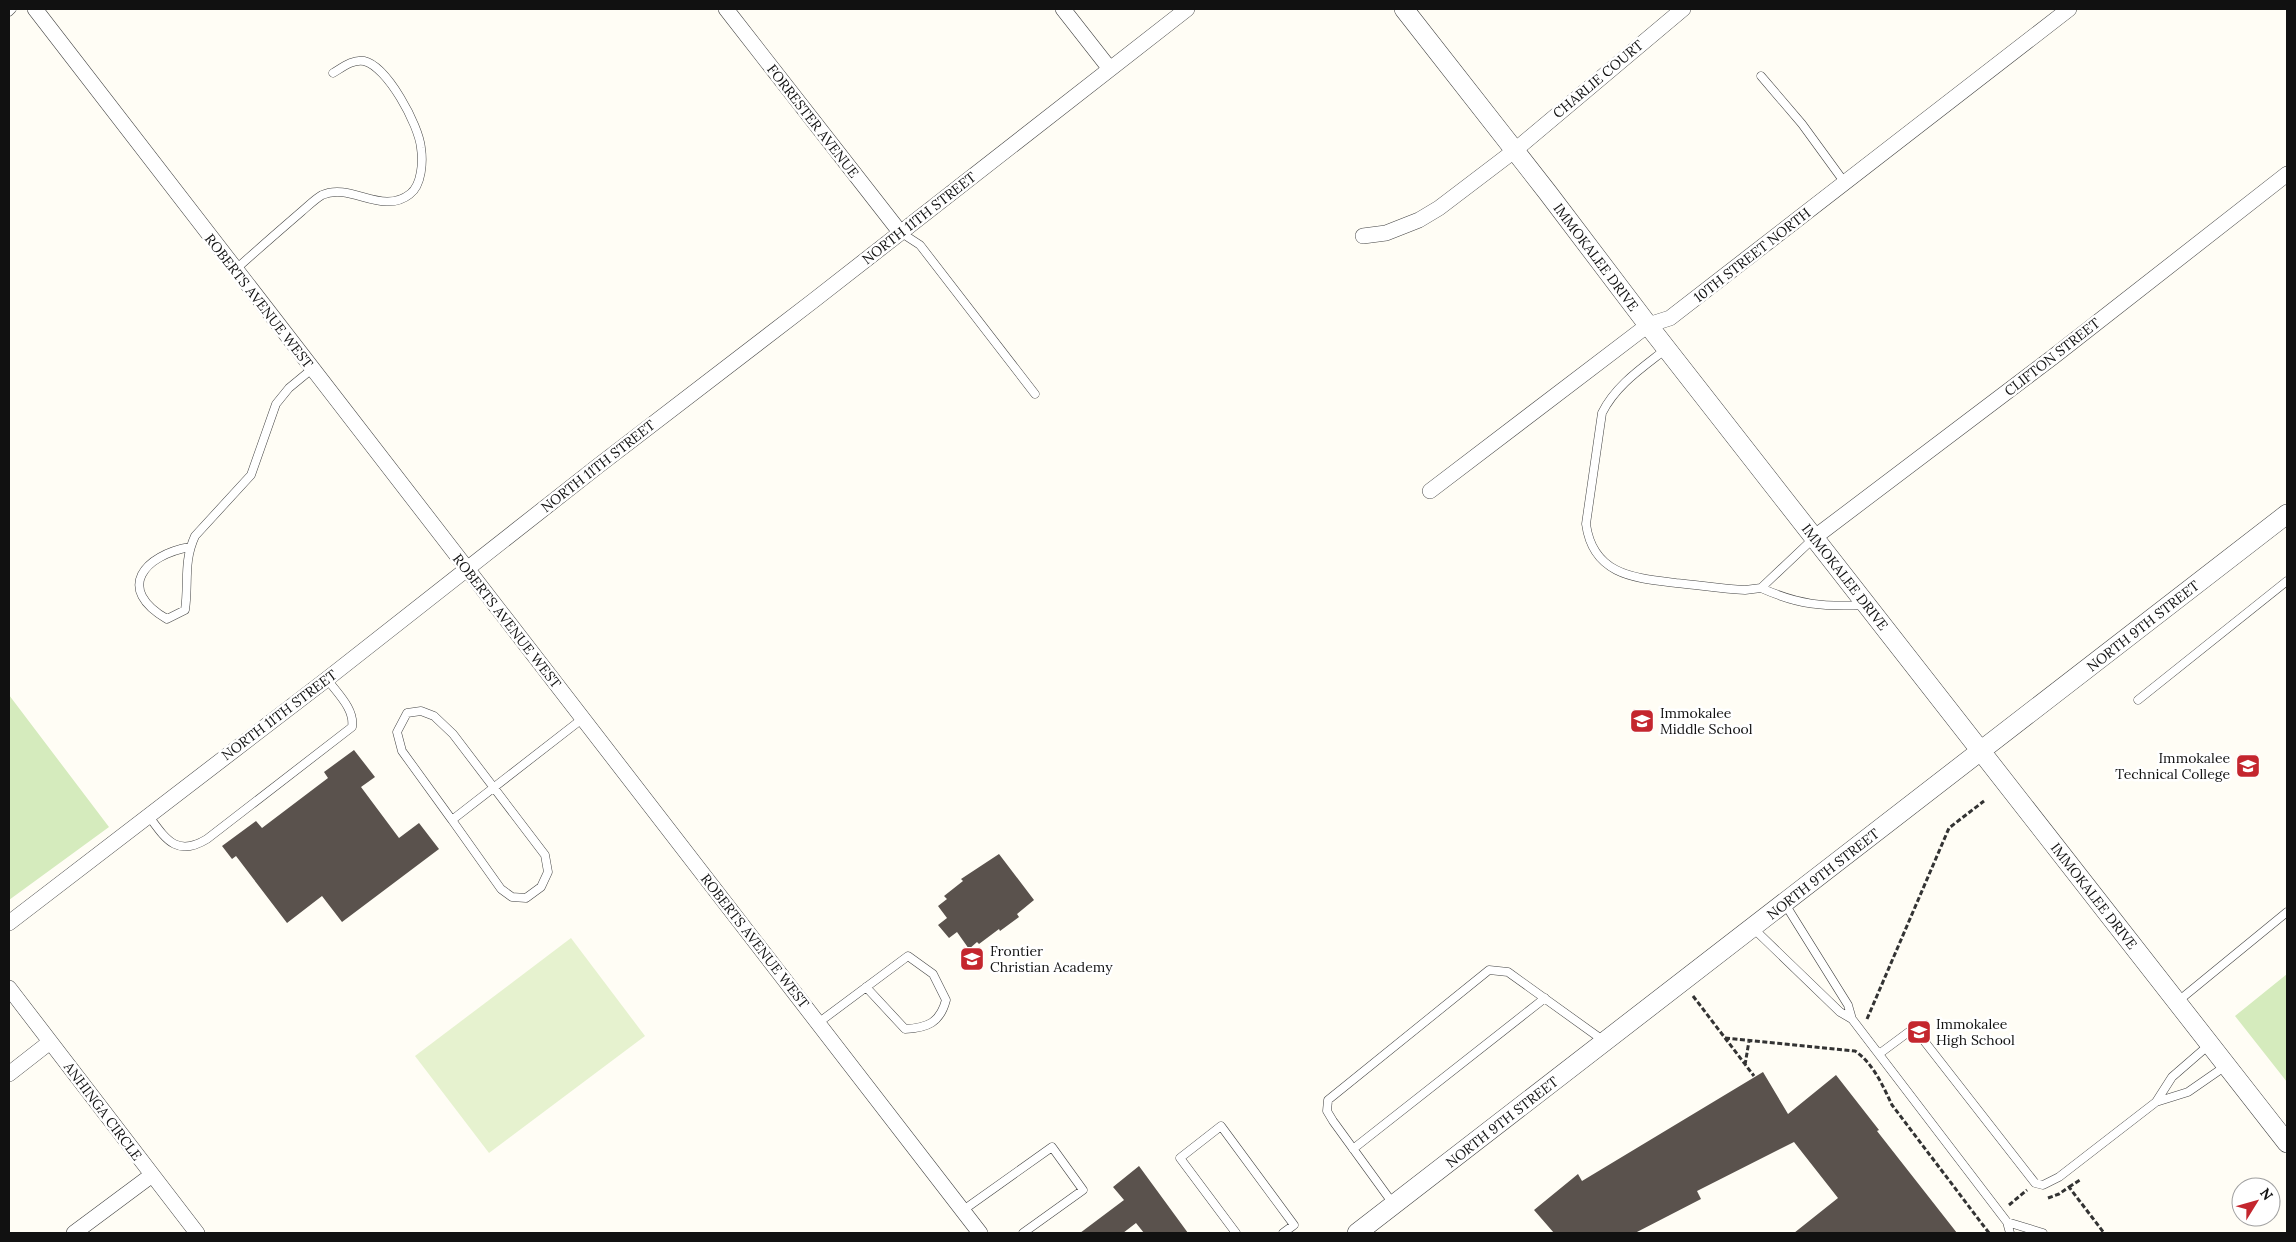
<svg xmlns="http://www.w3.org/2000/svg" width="2296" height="1242" viewBox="0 0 2296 1242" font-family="Lora,serif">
<rect width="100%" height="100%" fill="#fffdf5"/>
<path fill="#d5ebbd" d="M9 695 109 827 9 900V694Z
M2287 974V1082L2235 1016Z"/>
<path fill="#e6f2cf" d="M571 938 645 1036 489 1153 415 1056Z"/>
<path fill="#5a524d" d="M354 750 375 777 361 787 399 838 419 823 439 849 342 922 322 896 287 923 236 856 232 859 222 846 256 821 262 828 328 778 324 772Z
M999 854 1034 900 1017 914 1019 917 1000 931 999 929 979 944 977 942 969 949 957 932 949 938 938 925 947 918 938 906 947 899 944 896 963 881 961 879Z
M1763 1072 1788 1114 1836 1075 1879 1130 1877 1131 1957 1233H1794L1838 1198 1794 1142 1697 1191 1701 1199 1635 1233H1554L1534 1210 1578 1174 1582 1181Z
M1139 1166 1188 1233H1144L1136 1223 1123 1233H1080L1124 1200 1113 1187Z"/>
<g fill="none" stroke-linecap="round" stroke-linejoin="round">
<defs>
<path id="service" d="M9 12 12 9
M1761 76 1802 124 1845 183
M900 232 920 245 1035 394
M235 270C257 250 279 231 301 212 307 207 315 199 322 195 351 182 382 216 410 194 422 185 423 161 421 148 419 125 387 66 364 61 353 59 343 67 333 73
M1666 349C1642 368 1616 385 1602 413L1586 524C1593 575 1634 578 1676 583 1699 585 1722 589 1745 590L1761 588 1815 537
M190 547C144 555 115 589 167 619L185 610C189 583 183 562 195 536L251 475 276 404 289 388 312 369
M1761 588C1799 605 1823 607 1865 605
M2138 700 2287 581
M148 815C165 838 176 858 207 839L352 727C355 709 337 693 327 679
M452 820 501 889 512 897 526 898 541 887 548 872 545 855 453 734 434 716 421 711 407 713 397 732 402 751 452 820 582 719
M1753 928 1840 1012 1852 1019 1848 1005 1785 904
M2177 1002 2287 912
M1852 1019 2007 1222 2010 1233
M818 1023 908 956 933 974 946 1000C940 1023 927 1028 905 1029L866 987
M2210 1044 2172 1077 2156 1102 2188 1092 2227 1065
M1879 1054 1914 1028 2035 1183 2043 1185 2059 1177 2156 1102
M1353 1149 1545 998
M1394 1205 1333 1121 1327 1111 1328 1100 1489 970 1508 972 1604 1041
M962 1211 1052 1147 1083 1190 1023 1233
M2007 1222 2043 1233
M1236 1233 1180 1158 1221 1126 1294 1225 1283 1233"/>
<path id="minor" d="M35 9 980 1233
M726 9 900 232
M1063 9 1110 69
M1363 236 1386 233 1419 220 1439 208 1514 151 1683 9
M1430 491 1648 325 1670 318 2069 9
M1815 537 2053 357 2287 174
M9 923 327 679 598 466 813 301 1187 9
M9 988 197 1233
M9 1074 50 1042
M74 1233 152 1175"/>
<path id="tertiary" d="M1404 9 1548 193 1648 325 2287 1143
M1357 1233 2287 514"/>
</defs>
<use href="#service" stroke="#444" stroke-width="9"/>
<use href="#minor" stroke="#444" stroke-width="16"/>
<use href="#tertiary" stroke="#444" stroke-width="20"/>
<path stroke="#333" stroke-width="3" stroke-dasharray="5 2.5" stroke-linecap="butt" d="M1693 996 1754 1076
M1867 1019 1949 828 1984 801
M1725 1038 1855 1051C1873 1063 1883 1086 1892 1105L1989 1233
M1745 1065 1749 1041
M2069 1187 2080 1180
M2048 1198 2059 1194 2069 1187 2104 1233
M2009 1205 2027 1190"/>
<use href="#service" stroke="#fff" stroke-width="8"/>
<use href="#minor" stroke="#fff" stroke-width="15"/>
<use href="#tertiary" stroke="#fff" stroke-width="19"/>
</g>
<defs>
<symbol id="school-square" viewBox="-11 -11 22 22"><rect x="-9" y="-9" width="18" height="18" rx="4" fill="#c4262e" stroke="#fff"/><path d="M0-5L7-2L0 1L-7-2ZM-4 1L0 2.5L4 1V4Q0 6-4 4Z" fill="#fff"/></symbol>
</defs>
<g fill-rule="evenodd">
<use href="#school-square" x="1628" y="707" width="28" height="28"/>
<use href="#school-square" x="2234" y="752" width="28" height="28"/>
<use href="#school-square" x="958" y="945" width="28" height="28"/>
<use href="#school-square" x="1905" y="1018" width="28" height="28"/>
</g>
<g text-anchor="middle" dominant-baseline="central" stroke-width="5" stroke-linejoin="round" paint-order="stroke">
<g font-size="14" fill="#111" stroke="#fff">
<text transform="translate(1598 79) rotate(-40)">CHARLIE COURT</text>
<text transform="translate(813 121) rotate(52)">FORRESTER AVENUE</text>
<text transform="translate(919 218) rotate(-38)">NORTH 11TH STREET</text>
<text transform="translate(1752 255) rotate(-38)">10TH STREET NORTH</text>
<text transform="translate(1596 257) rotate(53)">IMMOKALEE DRIVE</text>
<text transform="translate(259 301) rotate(52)">ROBERTS AVENUE WEST</text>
<text transform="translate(2052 357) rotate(-38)">CLIFTON STREET</text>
<text transform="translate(598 466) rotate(-38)">NORTH 11TH STREET</text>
<text transform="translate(1845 577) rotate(52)">IMMOKALEE DRIVE</text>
<text transform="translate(507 621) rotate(52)">ROBERTS AVENUE WEST</text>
<text transform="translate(2143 626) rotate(-38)">NORTH 9TH STREET</text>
<text transform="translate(279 715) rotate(-37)">NORTH 11TH STREET</text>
<text transform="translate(1823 874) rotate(-38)">NORTH 9TH STREET</text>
<text transform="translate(2094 896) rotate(52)">IMMOKALEE DRIVE</text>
<text transform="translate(755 941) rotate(52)">ROBERTS AVENUE WEST</text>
<text transform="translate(103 1111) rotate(53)">ANHINGA CIRCLE</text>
<text transform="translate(1502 1122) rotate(-38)">NORTH 9TH STREET</text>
</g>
<g font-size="14" fill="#111" stroke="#fff" text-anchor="start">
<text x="1660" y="713">Immokalee<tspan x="1660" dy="16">Middle School</tspan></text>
<text x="2230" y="758" text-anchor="end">Immokalee<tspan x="2230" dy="16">Technical College</tspan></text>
<text x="990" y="951">Frontier<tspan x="990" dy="16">Christian Academy</tspan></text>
<text x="1936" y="1024">Immokalee<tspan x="1936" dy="16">High School</tspan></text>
</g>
</g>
<rect width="2296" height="1242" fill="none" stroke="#111111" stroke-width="20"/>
<g transform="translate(2256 1202) rotate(53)"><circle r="24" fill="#ffffff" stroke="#a0a0a0"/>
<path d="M0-4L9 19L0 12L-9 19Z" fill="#c4262e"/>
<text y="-8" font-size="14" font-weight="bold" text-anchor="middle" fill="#111111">N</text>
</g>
</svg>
